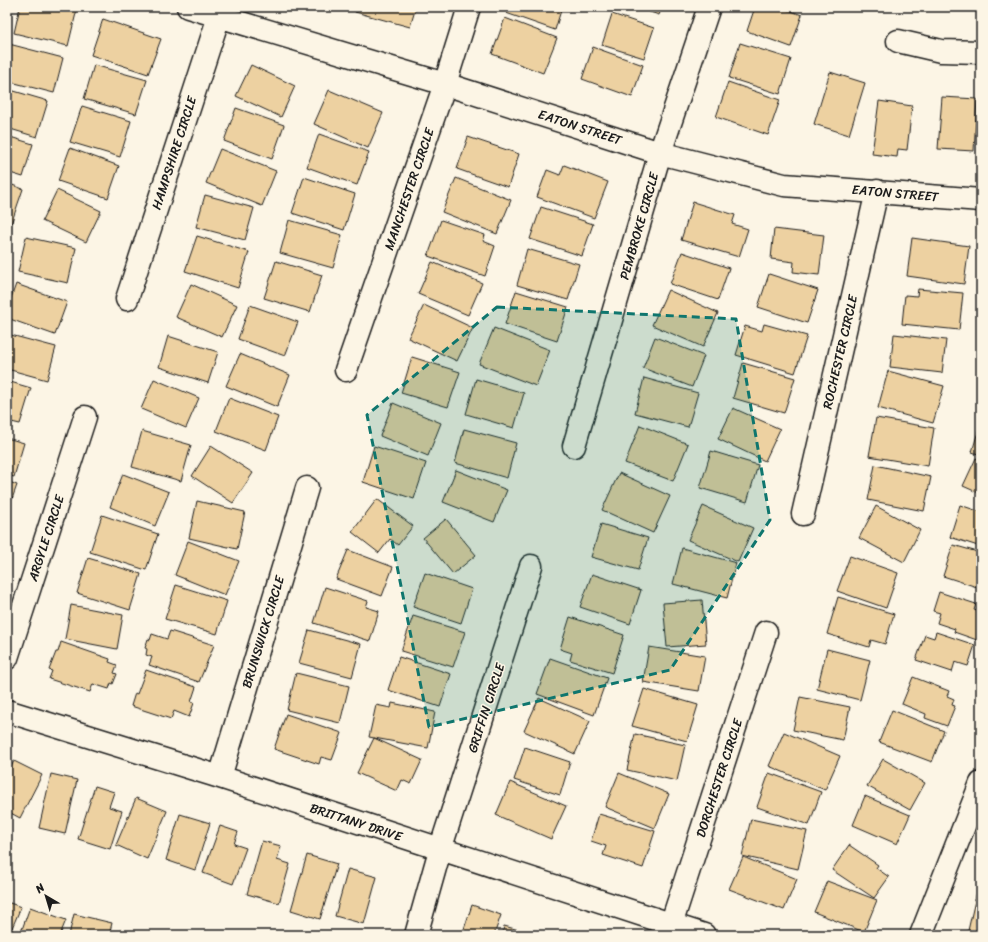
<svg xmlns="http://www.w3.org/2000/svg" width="988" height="942" viewBox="0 0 988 942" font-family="Sriracha,sans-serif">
<rect width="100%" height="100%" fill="#fcf5e5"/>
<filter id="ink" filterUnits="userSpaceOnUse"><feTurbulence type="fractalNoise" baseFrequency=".025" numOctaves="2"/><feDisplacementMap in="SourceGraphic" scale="8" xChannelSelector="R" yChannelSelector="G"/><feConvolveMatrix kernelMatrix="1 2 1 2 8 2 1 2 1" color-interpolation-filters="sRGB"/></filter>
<g filter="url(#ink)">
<path fill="#edd1a1" stroke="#1c1c1c" d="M20 7H69L77 9 68 46 14 33Z
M356 7H416L410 27 355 12Z
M508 7H562L555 30 506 13Z
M635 7H662L659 15Z
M755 7H780L802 15 791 47 747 31Z
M612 14 654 28 644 58 602 45Z
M505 18 557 38 543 73 492 54Z
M103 19 161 39 148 74 91 55Z
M740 43 791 59 780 94 729 78Z
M9 44 63 58 54 93 7 81Z
M593 47 643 65 632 97 582 79Z
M94 65 147 80 136 114 84 99Z
M251 65 295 86 281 117 236 96Z
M830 72 865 83 849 135 814 124Z
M728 82 780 100 768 135 716 117Z
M7 89 48 101 37 137 7 128Z
M329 90 383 113 368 148 314 124Z
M942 97 977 99 974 151 938 149Z
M879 101 912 106 907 150 898 149 897 157 872 154Z
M82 106 131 121 120 157 70 142Z
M236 108 284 125 272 159 224 141Z
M319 134 369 152 357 185 307 167Z
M7 136 33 144 23 177 7 172Z
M468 137 519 154 508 187 457 169Z
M70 148 119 166 108 198 58 181Z
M220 149 276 171 262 206 206 183Z
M564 165 608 182 594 218 537 197 547 170 560 175Z
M304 177 355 194 344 230 292 213Z
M456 178 511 200 497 234 442 212Z
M7 183 23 189 11 224 7 223Z
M57 190 101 211 86 242 42 221Z
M205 195 254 208 245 240 196 227Z
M693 202 735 215 732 224 748 229 739 257 681 240Z
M541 207 593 224 582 256 530 239Z
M289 220 342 235 333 268 280 253Z
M441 220 485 235 483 241 495 246 485 276 428 256Z
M774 229 824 235 819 275 793 272 794 262 771 259Z
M197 236 249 252 238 288 185 271Z
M26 237 76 248 68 283 18 272Z
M912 238 969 246 964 284 907 276Z
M527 249 579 264 568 300 517 285Z
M682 252 729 268 718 300 670 284Z
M276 261 322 275 310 312 264 298Z
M432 262 482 283 468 315 418 294Z
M769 274 818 290 807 323 758 307Z
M16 284 67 302 55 335 7 318V309Z
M191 284 237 305 222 337 176 317Z
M918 289 963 293 959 330 902 324 905 295 917 296Z
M668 290 718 313 703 347 652 325Z
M516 291 568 307 557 341 505 324Z
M250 305 298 322 285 356 238 339Z
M424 305 473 328 457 361 408 338Z
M764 324 807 336 795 373 736 355 745 326 762 331Z
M494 328 550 350 536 386 479 364Z
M7 334 56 347 47 380 7 369Z
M894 334 946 340 942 373 890 367Z
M168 336 218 352 208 383 159 367Z
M655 337 704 356 692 387 643 368Z
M240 354 290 375 277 407 226 386Z
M412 357 460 372 448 407 401 393Z
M743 363 795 378 784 413 733 398Z
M888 371 944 386 933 423 878 408Z
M644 378 698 393 688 427 635 413Z
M154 379 199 398 186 428 141 409Z
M476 379 524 393 514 428 466 414Z
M7 381 31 388 20 424 7 421Z
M229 398 278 417 266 450 216 431Z
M393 403 441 423 428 456 380 436Z
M733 408 780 429 765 461 718 439Z
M876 418 934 428 928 466 869 456Z
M981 421V455L972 452Z
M640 425 688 444 673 481 625 463Z
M464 429 516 443 507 478 455 463Z
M142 431 191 445 181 481 132 467Z
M7 438 24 443 14 477 7 475Z
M211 446 253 473 233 503 192 476Z
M374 446 426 463 414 499 363 482Z
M711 451 758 465 747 502 700 488Z
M976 458 981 460V494L963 486Z
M875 465 931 477 924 511 868 500Z
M456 470 507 490 494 522 443 502Z
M619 473 670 496 653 533 602 510Z
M123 474 169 492 155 526 110 507Z
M7 481 17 485 7 513Z
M377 499 413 526 398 545 390 539 379 553 352 532Z
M197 501 245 512 237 549 189 538Z
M960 505 981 512V547L950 537Z
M703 506 753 528 738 562 688 540Z
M876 506 920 530 904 562 859 538Z
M102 515 158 534 146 570 90 552Z
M446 519 476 555 453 574 423 538Z
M601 524 648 538 638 570 591 557Z
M188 541 239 561 225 595 175 575Z
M953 545 981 553 980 588 943 576Z
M682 548 736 563 727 598 673 584Z
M348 550 393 567 382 596 336 579Z
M850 556 898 573 886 608 837 591Z
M88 558 141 574 130 610 77 593Z
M425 573 472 589 461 623 413 607Z
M592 574 641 590 630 624 580 607Z
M176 585 227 601 217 634 165 619Z
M325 587 368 601 366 607 379 611 370 641 314 623Z
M939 592 976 604 974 610 981 612V628L977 640 954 632 955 629 937 623 940 613 933 611Z
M838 597 894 614 885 644 871 640 869 647 827 634Z
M702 600 706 644 667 647 663 603Z
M71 605 123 615 117 649 65 639Z
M413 616 465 632 453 667 401 651Z
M570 617 624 635 612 673 570 660 572 653 560 649Z
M309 630 361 644 352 677 299 663Z
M170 631 214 645 199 682 149 665 152 657 146 655 147 649 145 648 148 639 150 640 152 634 167 639Z
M936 632 975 645 968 666 955 662 952 672 916 660 925 635 934 638Z
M61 642 110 659 109 662 117 665 114 673 117 674 113 684 111 683 109 689 93 684 90 692 49 679 52 671 49 670 56 652H58Z
M649 647 705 656 699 691 643 682Z
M827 649 870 660 860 700 817 689Z
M399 657 451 674 440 707 388 690Z
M550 658 607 678 594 715 537 694Z
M146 670 196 687 191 702 194 703 189 717 174 711 171 719 131 706 135 693 137 694Z
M296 673 349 686 340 723 287 710Z
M913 677 949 691 947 696 954 699 952 705 955 706 947 726 925 718 926 714 902 704Z
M644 689 698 705 687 741 632 726Z
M800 697 850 707 843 740 793 730Z
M539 698 590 721 575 754 524 731Z
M392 703 435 712 428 748 369 737 376 705 391 708Z
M892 710 944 731 932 762 879 742Z
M286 714 342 733 332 760 321 757 319 764 274 749Z
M784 732 840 756 825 790 769 766Z
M635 734 685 745 677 781 627 770Z
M374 738 422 760 411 784 402 780 397 791 357 773Z
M525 747 570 762 560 795 514 780Z
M883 759 925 783 910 810 867 786Z
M14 761 42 775 20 818 7 811V775Z
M619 773 669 794 655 828 605 807Z
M769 773 821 792 809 825 757 807Z
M51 774 77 780 65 834 39 828Z
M510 782 566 806 551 839 496 815Z
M95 786 114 792 109 807 122 811 110 849 78 839Z
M865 796 910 815 897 844 853 825Z
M136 798 167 811 147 859 116 845Z
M180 814 210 823 195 870 166 860Z
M599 814 655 831 643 868 603 855 606 846 591 841Z
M751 819 807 831 798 869 742 856Z
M220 826 238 832 234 844 246 848 233 884 203 873Z
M262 841 281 846 277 860 290 864 279 903 247 894Z
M849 845 878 865 876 868 889 877 874 898 832 870Z
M307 855 337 864 320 919 291 910Z
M743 857 797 879 784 910 729 889Z
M348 869 377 877 364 924 335 916Z
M981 874V935H967Z
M827 881 877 900 864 932 814 912Z
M7 902 21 907 9 935H7Z
M472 905 501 915 494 935H462Z
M30 907 66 920 60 935H20Z
M74 914 112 923 109 935H69Z
M504 926 534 934V935H502Z
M120 930 136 935H119Z"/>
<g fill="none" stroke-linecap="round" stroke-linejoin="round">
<defs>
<path id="minor" d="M188 7 445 84 660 153 784 185 981 200
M898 41 941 51 981 52
M127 299 222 7
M346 370 445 84 469 7
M574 446 660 153 709 7
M803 514 877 191
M7 658 85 417
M7 711 220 777 704 935
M220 777 307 488
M671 925 766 632
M416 935 440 850 531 566
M921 935 981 783"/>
</defs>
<use href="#minor" stroke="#1c1c1c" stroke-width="25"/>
<use href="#minor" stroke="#fcf5e5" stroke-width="22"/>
</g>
</g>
<path fill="#0f766e" fill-opacity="0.2" stroke="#0f766e" stroke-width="3" stroke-dasharray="8 5" stroke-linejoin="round" d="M497 307 736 319 770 520 670 670 429 727 367 415Z"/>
<g text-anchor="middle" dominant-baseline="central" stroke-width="3" stroke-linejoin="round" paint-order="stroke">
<g font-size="13" fill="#1c1c1c" stroke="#fcf5e5">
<text transform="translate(580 127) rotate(18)">EATON STREET</text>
<text transform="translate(174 153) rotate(-72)">HAMPSHIRE CIRCLE</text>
<text transform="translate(409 189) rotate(-71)">MANCHESTER CIRCLE</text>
<text transform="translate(895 193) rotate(5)">EATON STREET</text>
<text transform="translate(639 226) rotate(-74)">PEMBROKE CIRCLE</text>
<text transform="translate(840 352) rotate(-77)">ROCHESTER CIRCLE</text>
<text transform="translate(46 538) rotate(-72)">ARGYLE CIRCLE</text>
<text transform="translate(263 632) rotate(-73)">BRUNSWICK CIRCLE</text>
<text transform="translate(486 708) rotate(-72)">GRIFFIN CIRCLE</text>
<text transform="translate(719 778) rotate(-72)">DORCHESTER CIRCLE</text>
<text transform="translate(356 822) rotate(18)">BRITTANY DRIVE</text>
</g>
</g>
<rect width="988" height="942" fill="none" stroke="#fcf5e5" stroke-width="24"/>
<rect x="12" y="12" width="964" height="918" fill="none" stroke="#1c1c1c" stroke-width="1.5" filter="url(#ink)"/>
<g transform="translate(46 896) rotate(322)" stroke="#fcf5e5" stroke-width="3" paint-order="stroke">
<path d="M0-3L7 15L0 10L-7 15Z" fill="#1c1c1c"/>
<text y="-6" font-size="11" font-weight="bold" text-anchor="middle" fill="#1c1c1c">N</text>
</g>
</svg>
